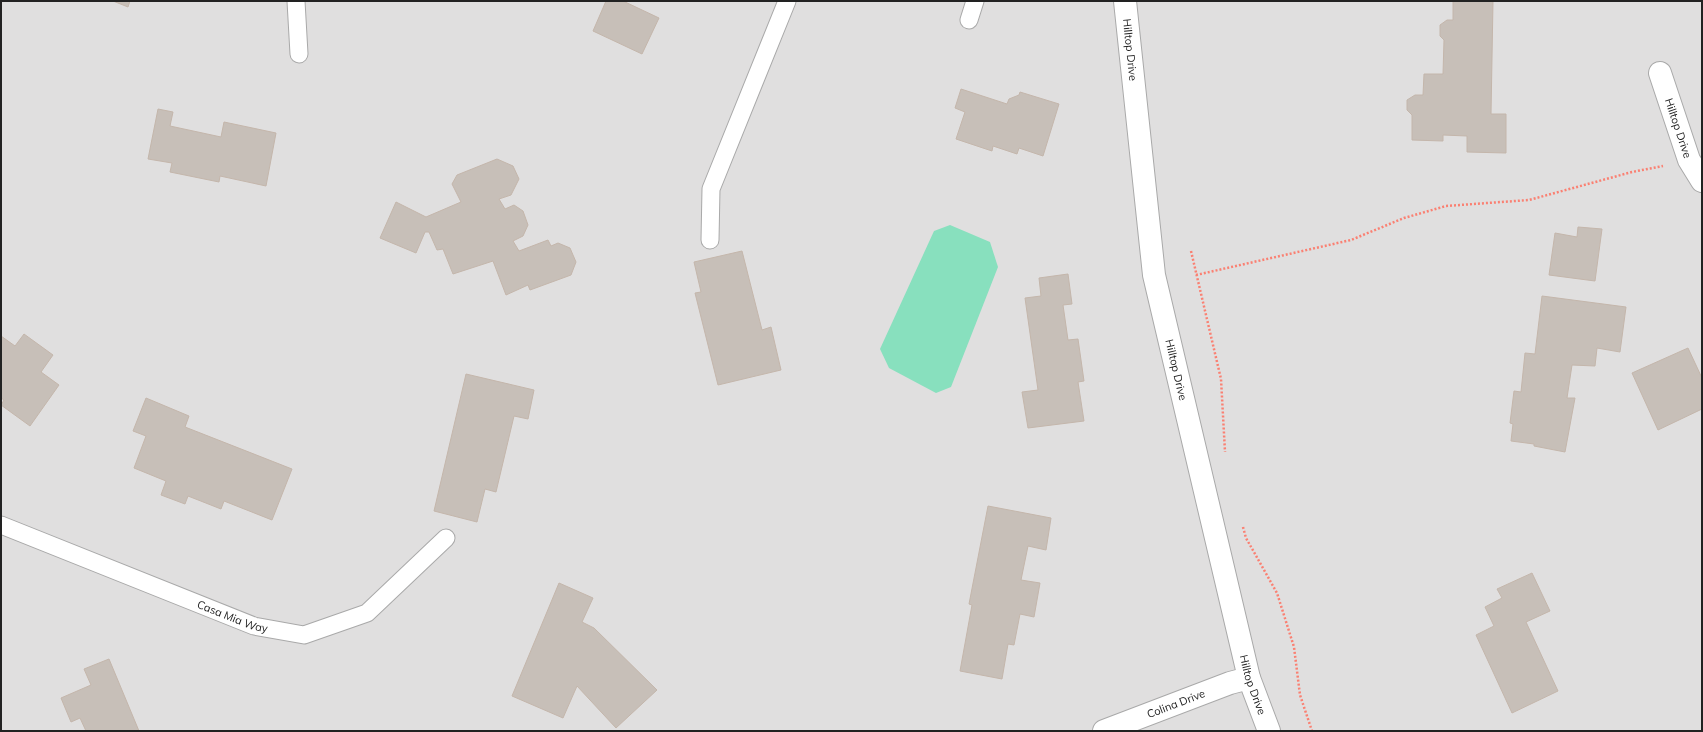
<svg xmlns="http://www.w3.org/2000/svg" width="1703" height="732" viewBox="0 0 1703 732" font-family="Mulish,sans-serif">
<rect width="100%" height="100%" fill="#f2efe9"/>
<path fill="#e0dfdf" d="M1 1H1702V731H1Z"/>
<path fill="#88e0be" d="M950 225 990 242 998 267 951 387 936 393 889 368 880 349 934 231Z"/>
<path fill="#c7bfb8" stroke="#c4b6ab" d="M113 1H130L128 7Z
M606 1H623L659 18 642 54 593 31Z
M1453 1H1493L1491 114H1506V153L1467 152V136L1443 135V141L1412 140V115L1407 110V100L1415 95H1423L1424 74H1443L1444 40 1440 36V25L1447 20H1453Z
M961 89 1007 104 1009 99 1019 95 1020 92 1059 104 1043 156 1019 148 1017 154 993 146 992 151 956 139 965 112 955 108Z
M158 109 173 112 170 126 221 137 224 122 276 133 266 186 220 176 219 182 170 172 172 163 148 159Z
M497 159 513 166 519 179 511 195 499 199 505 209 514 205 523 211 528 225 523 236 513 241 519 251 548 240 551 246 558 243 570 248 576 262 571 275 530 290 528 285 506 295 493 261 453 274 443 249 437 250 429 232H425L416 253 380 238 396 202 426 217 461 202 452 184 457 175Z
M1578 227 1602 229 1595 281 1549 275 1555 233 1577 237Z
M742 251 762 330 771 327 781 370 718 385 695 293 701 292 694 262Z
M1068 274 1072 304 1063 305 1068 340 1078 339 1084 381 1078 382 1084 421 1028 428 1022 392 1038 390 1025 298 1041 296 1039 278Z
M1542 296 1626 307 1620 352 1597 348 1595 366 1572 365 1567 398H1575L1565 452 1534 446V444L1511 441 1513 424 1510 423 1514 391 1521 392 1525 353 1535 354Z
M24 334 53 355 41 372 59 385 30 426 1 405 4 400 1 398V336L15 346Z
M1688 348 1702 378V409L1658 430 1632 373Z
M466 374 534 390 528 419 514 416 496 492 485 489 477 522 434 511Z
M146 398 189 416 185 427 292 469 272 520 224 501 221 509 188 496 185 504 161 495 166 481 134 468 146 436 133 431Z
M988 506 1051 518 1046 550 1028 546 1021 580 1040 583 1034 617 1020 614 1014 645 1008 644 1002 679 960 671 972 605 969 604Z
M1532 573 1550 611 1526 622 1558 691 1512 713 1476 635 1494 626 1485 607 1502 598 1497 589Z
M559 583 593 598 582 622 594 628 657 690 616 728 577 686 563 718 512 696Z
M109 659 139 731H86L80 718 71 722 61 698 91 685 84 669Z"/>
<g fill="none" stroke-linecap="round" stroke-linejoin="round">
<defs>
<g id="service">
<path d="M296 1 299 54"/>
<path d="M969 20 975 1"/>
<path d="M710 240 711 189 787 1"/>
<path id="s1" d="M1 525 254 626 304 635 367 613 446 538"/>
</g>
<g id="minor">
<path id="s2" d="M1125 1 1154 275 1249 678 1269 731"/>
<path id="s3" d="M1660 73 1689 160 1702 181"/>
<path id="s4" d="M1104 731 1230 683 1249 678"/>
</g>
</defs>
<use href="#service" stroke="#a9a9a9" stroke-width="19"/>
<use href="#minor" stroke="#a9a9a9" stroke-width="24"/>
<path stroke="#fa8072" stroke-width="2.5" stroke-dasharray="2 2" stroke-linecap="butt" d="M1191 251 1221 379 1225 452
M1196 275 1351 240 1404 218 1446 206 1529 200 1632 172 1663 166
M1243 527 1246 538 1277 593 1294 647 1300 695 1312 731"/>
<use href="#service" stroke="#fff" stroke-width="17"/>
<use href="#minor" stroke="#fff" stroke-width="22"/>
</g>
<g text-anchor="middle" dominant-baseline="central" stroke-width="3" stroke-linejoin="round" paint-order="stroke">
<g font-size="11" fill="#222" stroke="#fff">
<text stroke="none"><textPath href="#s2" startOffset="49">Hilltop Drive</textPath></text>
<text stroke="none"><textPath href="#s3" startOffset="58">Hilltop Drive</textPath></text>
<text stroke="none"><textPath href="#s2" startOffset="373">Hilltop Drive</textPath></text>
<text stroke="none"><textPath href="#s1" startOffset="249">Casa Mia Way</textPath></text>
<text stroke="none"><textPath href="#s2" startOffset="697">Hilltop Drive</textPath></text>
<text stroke="none"><textPath href="#s4" startOffset="77">Colina Drive</textPath></text>
</g>
</g>
<rect width="1703" height="732" fill="none" stroke="#222222" stroke-width="4"/>
</svg>
